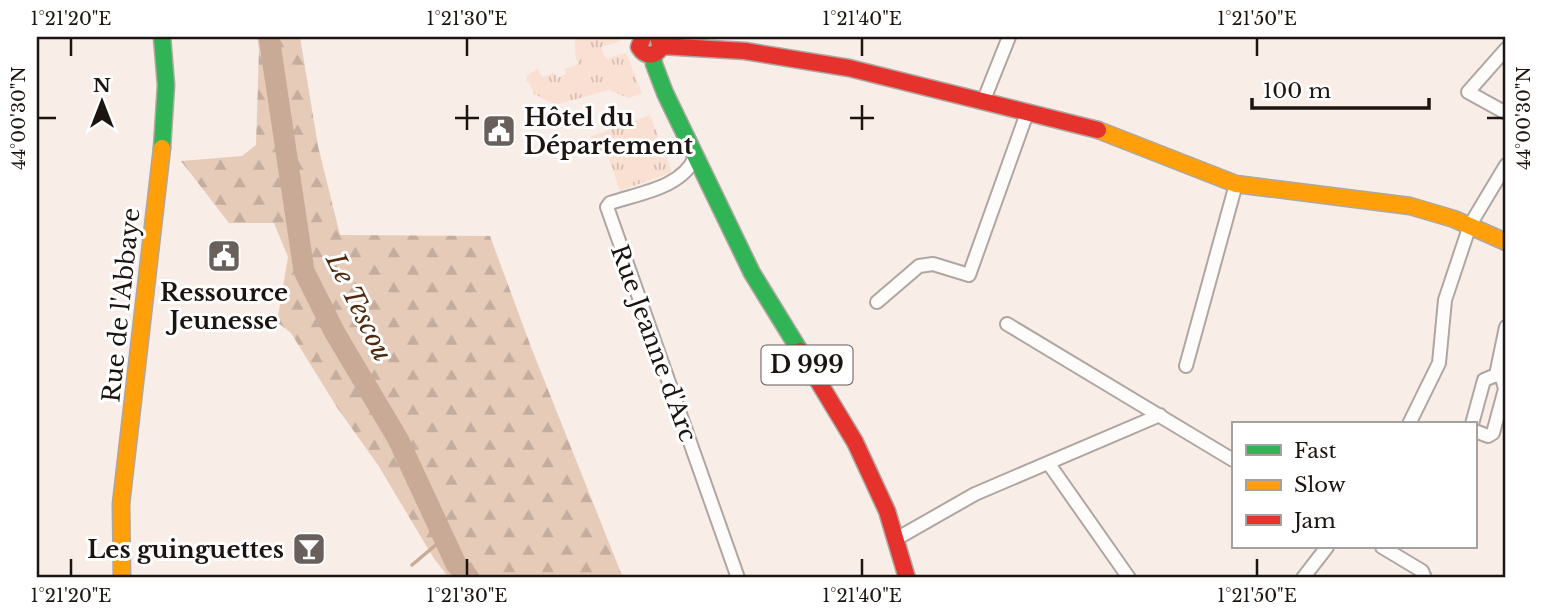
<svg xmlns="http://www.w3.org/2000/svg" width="1543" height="615" viewBox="0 0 1543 615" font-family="'Libre Baskerville',serif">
<defs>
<pattern id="grass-tufts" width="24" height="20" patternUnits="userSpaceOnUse" patternTransform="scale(1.75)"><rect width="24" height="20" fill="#f9e0d2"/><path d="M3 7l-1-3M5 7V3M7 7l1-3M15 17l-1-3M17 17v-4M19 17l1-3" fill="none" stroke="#d5bfb3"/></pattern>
<pattern id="forest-firs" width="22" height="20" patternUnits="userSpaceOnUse" patternTransform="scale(1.75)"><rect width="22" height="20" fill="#e6cbb9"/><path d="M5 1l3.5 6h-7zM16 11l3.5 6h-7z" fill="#c5ad9e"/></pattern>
</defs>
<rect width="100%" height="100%" fill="#f8ede7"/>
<path fill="url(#grass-tufts)" d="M575 37H620L621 41 601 47 606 59 626 53 642 93 629 98 609 90 555 105 534 94 529 83 526 82 527 76 538 68 542 77 555 73 557 78 566 74 565 69 578 64 575 53Z
M650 115 672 172 620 191 609 159 593 145 590 137Z"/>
<path fill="url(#forest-firs)" d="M257 37H300L318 146 340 235 490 236 531 347 623 578H449L433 557 378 465 338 409 291 333 277 322 288 257 274 223H229L181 161 242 156 256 145 259 49Z"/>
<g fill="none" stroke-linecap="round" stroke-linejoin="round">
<path stroke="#c9aa96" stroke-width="3.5" d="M412 565 444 538"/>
<path stroke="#c9aa96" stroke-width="21" d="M269 37 304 271 335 333 398 439 456 564 469 578"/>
<defs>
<path id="street" d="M1506 49 1468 92 1506 113
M983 102 1009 37
M695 157C682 188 639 193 610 203L607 207 738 578
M877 302 919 266 933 264 969 275 1027 113
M1007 324 1233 460
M1186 366 1236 184
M1496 375 1506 327
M1409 424 1439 363 1445 300 1470 225 1506 165
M1472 424 1484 380 1496 375
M1475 431 1488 436 1493 433 1505 389 1502 378 1496 375
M1049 464 1129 578
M896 539 975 494 1160 415
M1382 547 1422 571 1425 578
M1303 578 1327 547"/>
<path id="fast" d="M653 55 654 64 665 93 752 273 800 351
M162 148 166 85 162 37"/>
<path id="slow" d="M1098 130 1236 184 1410 206 1454 219 1506 242
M122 578 121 504 162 148"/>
<path id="jam" d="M643 37 639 47C645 57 654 57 661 48L658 37
M661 46 745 51 849 68 1098 130
M800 351 855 442 887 511 907 578"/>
</defs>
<use href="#street" stroke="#afa6a1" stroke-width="16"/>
<use href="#fast" stroke="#afa6a1" stroke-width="19"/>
<use href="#slow" stroke="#afa6a1" stroke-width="19"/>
<use href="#jam" stroke="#afa6a1" stroke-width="19"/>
<use href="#street" stroke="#fefcfb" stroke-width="12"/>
<use href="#fast" stroke="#30b455" stroke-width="16"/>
<use href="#slow" stroke="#ff9f0a" stroke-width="16"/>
<use href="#jam" stroke="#e5322d" stroke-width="16"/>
</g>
<path fill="none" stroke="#1c1410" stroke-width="2.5" d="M71 38V56M467 38V56M862 38V56M1257 38V56M467 105V130M862 105V130M38 118H56M455 118H479M850 118H874M1487 118H1504M71 559V576M467 559V576M862 559V576M1257 559V576"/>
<defs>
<symbol id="civic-square" viewBox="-11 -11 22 22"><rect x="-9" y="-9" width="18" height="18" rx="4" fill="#69605b" stroke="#fff"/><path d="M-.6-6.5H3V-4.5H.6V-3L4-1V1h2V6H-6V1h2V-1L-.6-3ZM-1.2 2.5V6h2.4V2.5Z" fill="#fff"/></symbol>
<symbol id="bar-square" viewBox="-11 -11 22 22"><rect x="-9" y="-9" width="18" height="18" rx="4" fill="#69605b" stroke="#fff"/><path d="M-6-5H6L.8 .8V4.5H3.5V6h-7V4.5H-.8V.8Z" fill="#fff"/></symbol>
</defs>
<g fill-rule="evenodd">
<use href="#civic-square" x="480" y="112" width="38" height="38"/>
<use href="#civic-square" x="205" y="237" width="38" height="38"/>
<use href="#bar-square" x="290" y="530" width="38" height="38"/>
</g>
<g text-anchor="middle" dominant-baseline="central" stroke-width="6" stroke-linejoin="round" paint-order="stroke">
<rect fill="#fff" stroke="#605a58" stroke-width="2" x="761.5" y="345.5" width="91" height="39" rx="5"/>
<g font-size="23" font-weight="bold" fill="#1c1410">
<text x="807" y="365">D 999</text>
</g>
<g font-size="24" font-weight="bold" fill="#1c1410" stroke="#fff" text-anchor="start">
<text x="524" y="117">Hôtel du<tspan x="524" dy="28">Département</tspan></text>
<text x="224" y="292" text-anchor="middle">Ressource<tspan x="224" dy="28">Jeunesse</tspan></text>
<text x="284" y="549" text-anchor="end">Les guinguettes</text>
</g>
<g font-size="24" fill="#1c1410" stroke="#fff">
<text transform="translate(121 305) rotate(-84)">Rue de l'Abbaye</text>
<text transform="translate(654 343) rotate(70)">Rue Jeanne d'Arc</text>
</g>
<g font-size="26" font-style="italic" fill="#51290a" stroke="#fff">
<text transform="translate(359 307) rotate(64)">Le Tescou</text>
</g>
</g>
<rect width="1543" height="615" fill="none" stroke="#ffffff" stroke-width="77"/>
<rect x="1232" y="422" width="245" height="126" fill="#ffffff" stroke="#a4a19f" stroke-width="2"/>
<rect x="1246" y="445" width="35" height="10" fill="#30b455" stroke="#a4a19f" stroke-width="2"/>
<text x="1294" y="458" font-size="21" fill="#1c1410">Fast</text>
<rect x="1246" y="480" width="35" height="10" fill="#ff9f0a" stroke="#a4a19f" stroke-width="2"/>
<text x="1294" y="492" font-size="21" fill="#1c1410">Slow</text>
<rect x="1246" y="515" width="35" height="10" fill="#e5322d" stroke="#a4a19f" stroke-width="2"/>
<text x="1294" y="528" font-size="21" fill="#1c1410">Jam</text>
<g transform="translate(102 102)" stroke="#ffffff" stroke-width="5" paint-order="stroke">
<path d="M0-5L12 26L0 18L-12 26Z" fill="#1c1410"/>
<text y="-10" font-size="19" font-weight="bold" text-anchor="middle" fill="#1c1410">N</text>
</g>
<path d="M1252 98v10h177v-10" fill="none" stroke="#1c1410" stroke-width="3.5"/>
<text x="1263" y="98" font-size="21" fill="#1c1410" stroke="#ffffff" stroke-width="5" paint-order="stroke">100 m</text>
<rect x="38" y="38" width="1466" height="538" fill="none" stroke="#1c1410" stroke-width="2.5"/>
<g font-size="18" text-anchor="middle" fill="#1c1410">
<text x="71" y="25">1°21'20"E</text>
<text x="467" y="25">1°21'30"E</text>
<text x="862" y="25">1°21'40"E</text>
<text x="1257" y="25">1°21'50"E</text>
<text transform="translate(19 118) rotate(-90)" y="6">44°00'30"N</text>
<text transform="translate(1524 118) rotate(-90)" y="6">44°00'30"N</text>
<text x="71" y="602">1°21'20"E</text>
<text x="467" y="602">1°21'30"E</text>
<text x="862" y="602">1°21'40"E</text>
<text x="1257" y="602">1°21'50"E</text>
</g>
</svg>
